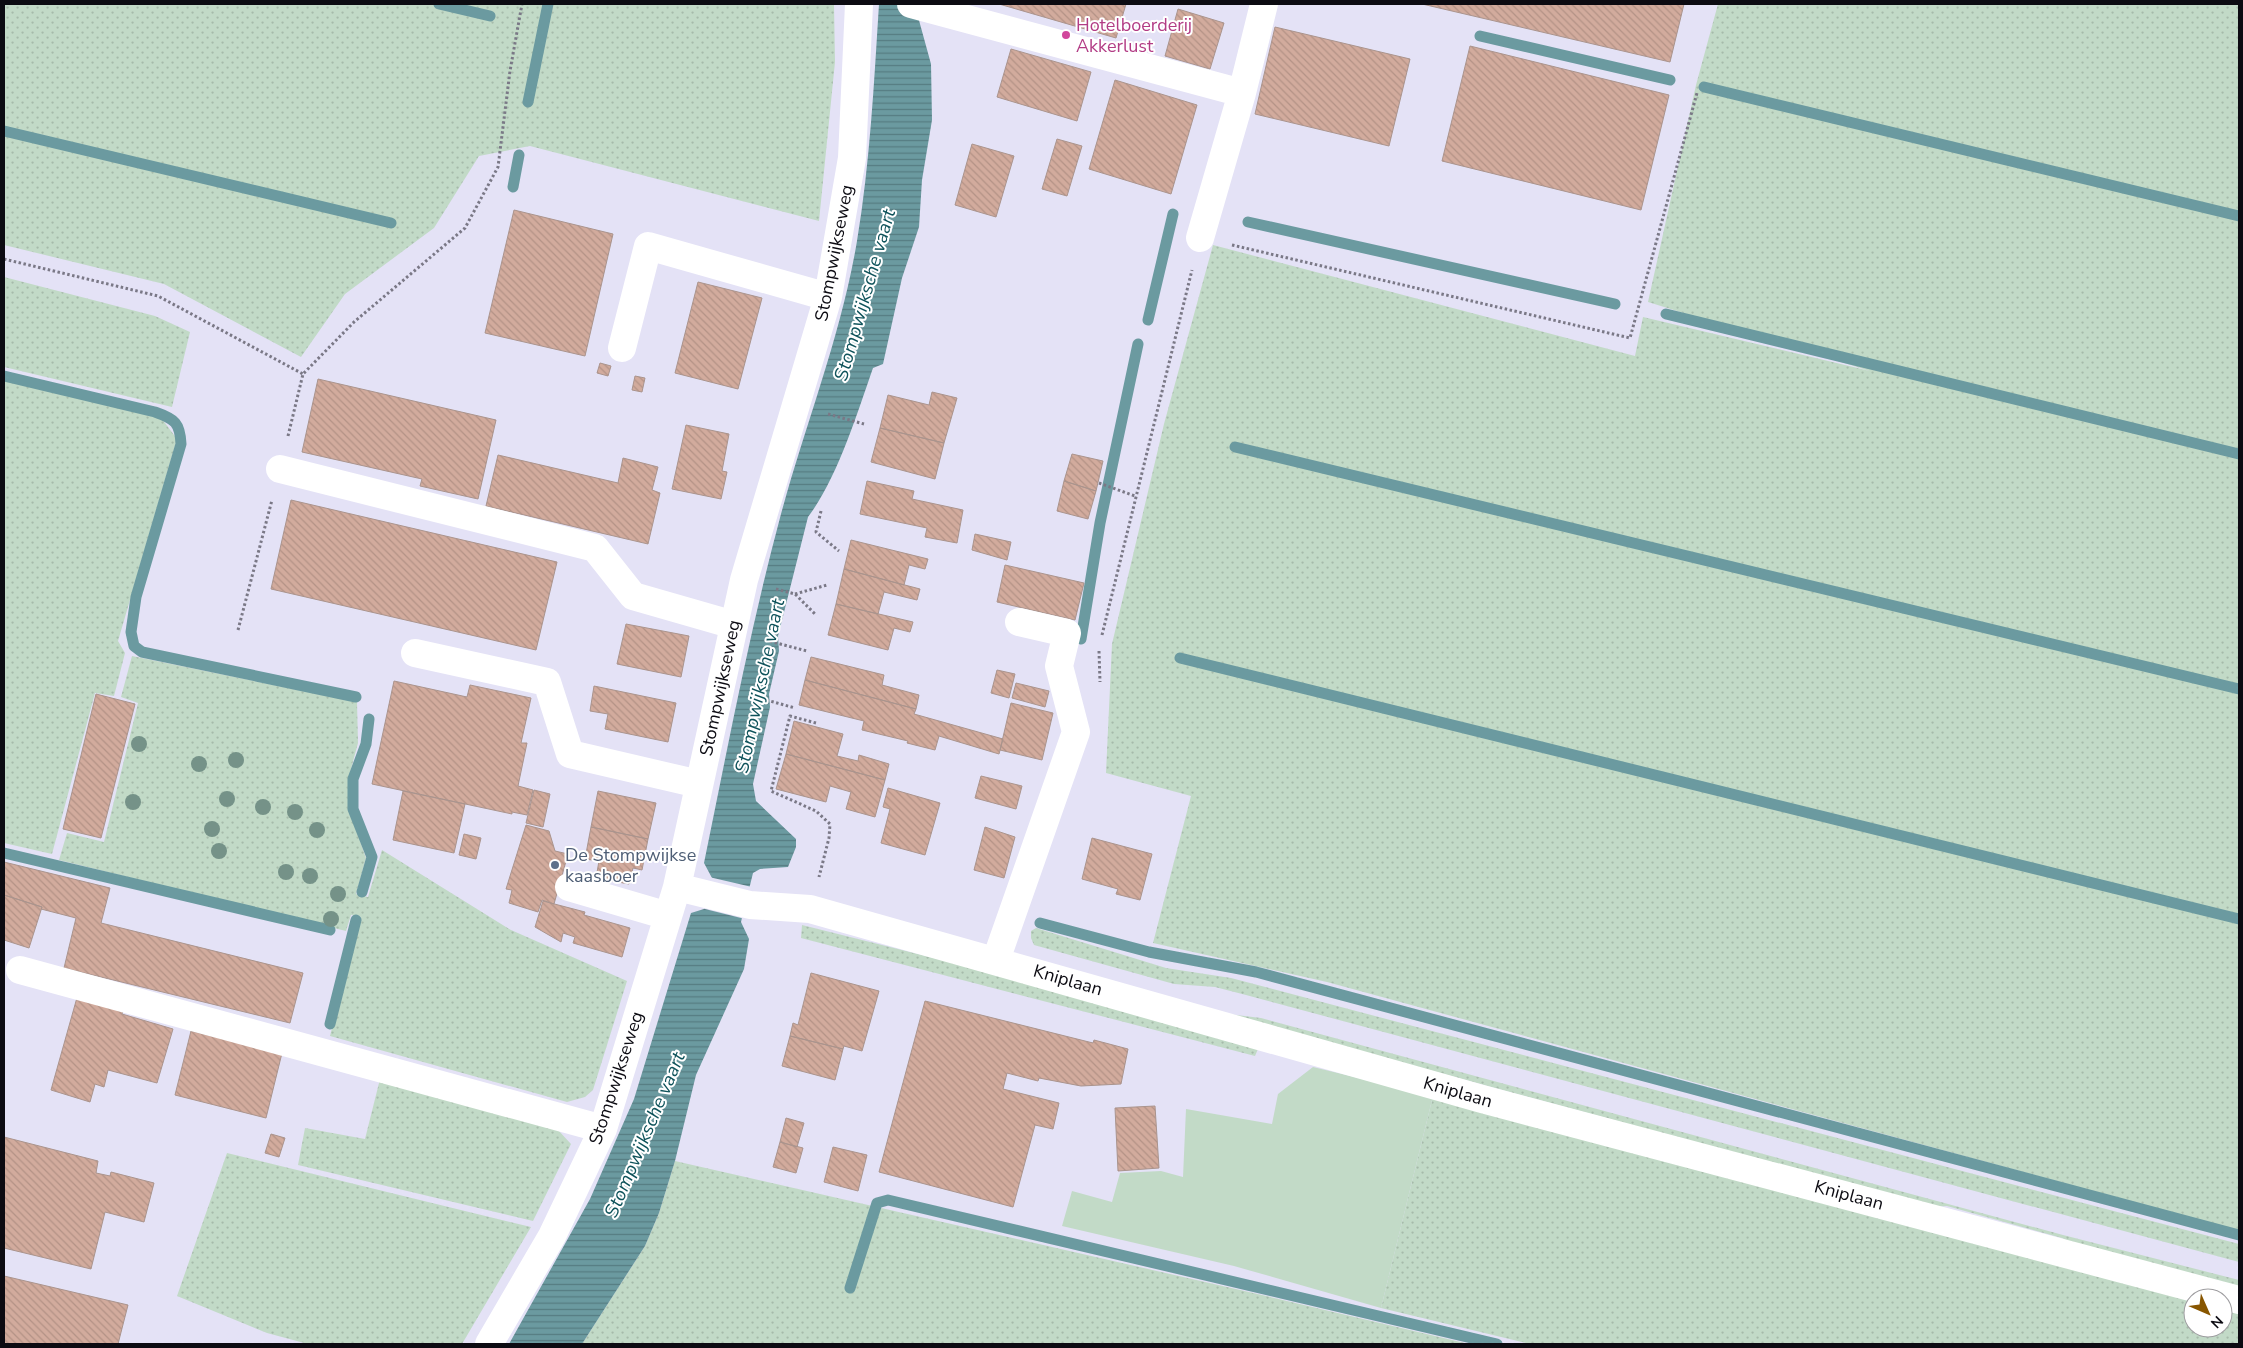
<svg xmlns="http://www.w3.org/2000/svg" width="2243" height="1348" viewBox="0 0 2243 1348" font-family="'Nunito Sans',sans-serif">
<defs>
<pattern id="grass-dots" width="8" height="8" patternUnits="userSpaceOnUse" patternTransform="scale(1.25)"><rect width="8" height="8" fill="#c2dac7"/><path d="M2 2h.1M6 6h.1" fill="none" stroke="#a6baaa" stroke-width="1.8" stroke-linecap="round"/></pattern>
<pattern id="water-rules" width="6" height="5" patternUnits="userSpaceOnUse" patternTransform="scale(1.25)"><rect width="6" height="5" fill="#6b9aa0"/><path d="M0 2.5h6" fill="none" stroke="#567c81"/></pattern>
<pattern id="building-back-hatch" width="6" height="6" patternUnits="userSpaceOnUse" patternTransform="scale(1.25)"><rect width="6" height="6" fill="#d2ab9d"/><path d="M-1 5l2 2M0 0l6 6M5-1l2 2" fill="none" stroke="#b39286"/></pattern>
</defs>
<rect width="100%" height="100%" fill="#e4e2f6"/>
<path fill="url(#grass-dots)" d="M4 4H834L835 62 819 221 530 146 479 156 434 228 345 294 301 357 164 284 4 245Z
M1718 4H2239V1231L1327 982 1153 943 1191 796 1106 773 1112 644 1164 424 1213 245 1635 356 1643 317 1870 371 1648 302 1696 85Z
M4 277 155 316 190 332 172 407 4 367Z
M4 377 162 419 177 439 118 641 125 653 114 696 95 693 52 854 4 843Z
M132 656 357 702 358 743 348 780V806L366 858 356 894 368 897 382 850 511 930 627 981 593 1090 585 1097 567 1102 330 1036 361 917 351 915 346 931 59 860 67 833 104 842 138 703 121 697Z
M802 925 1054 988 1258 1049 1255 1056 801 938Z
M1036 928 1166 968 1231 978 2239 1244V1262L1246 995 1215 987 1174 984 1034 945 1031 938V931Z
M1220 1013 1261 1018 2063 1235 2239 1280V1289L2082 1248 2062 1238 1947 1206 1932 1207Z
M380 1079 558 1130 571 1144 533 1221 298 1165 305 1128 365 1139Z
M1433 1096 2193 1298V1328H2223V1306L2239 1310V1344H1530L1381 1308Z
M227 1153 531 1227 462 1344H308L267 1333 177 1296Z
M675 1161 1262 1295 1469 1344H582L645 1246 659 1213Z"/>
<path fill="#c2dac7" d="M1313 1067 1433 1096 1381 1308 1234 1266 1062 1226 1072 1191 1112 1202 1120 1173 1161 1171 1183 1177 1186 1109 1272 1124 1278 1094Z"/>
<path fill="url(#water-rules)" d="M879 4H918L917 13 931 64 932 120 922 180 919 227 902 278 883 364 873 368C857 414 837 479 808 517L778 636 779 651 769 694 770 707 753 784 756 801 796 839V847L788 867 760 869 753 873 741 922 749 939 744 969 696 1075 675 1161 659 1213 645 1246 582 1344H509L590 1199 634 1099 691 913 704 909 712 878 704 863C728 746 750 629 781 514 806 422 841 336 857 241 870 163 874 83 879 4Z"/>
<path fill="#e4e2f6" d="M709 877 752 887 745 919 701 908Z"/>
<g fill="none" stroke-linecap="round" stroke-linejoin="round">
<path stroke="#6b9aa0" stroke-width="11" d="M439 4 490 16
M1480 36 1670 80
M1704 87 2239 216
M528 102 548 4
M4 131 391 223
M513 187 519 155
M1248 222 1615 304
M1666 314 2239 454
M1148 320 1173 214
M4 376 155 412C175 419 180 423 181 444L136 597 131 632 134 646 142 652 356 697
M1235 447 2239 689
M1081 639 1100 523 1138 344
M1180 658 2239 919
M4 853 330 930
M362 892 372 857 353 809V779L366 744 369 719
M1040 923 1149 952 1256 972 2239 1235
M330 1024 356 920
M850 1288 877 1203 888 1200 1497 1344"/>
</g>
<path fill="url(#building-back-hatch)" stroke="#aa948d" d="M999 4H1126L1116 38Z
M1422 4H1684L1670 62Z
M1178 9 1224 23 1210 69 1165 56Z
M1275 27 1410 59 1389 146 1255 114Z
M1470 46 1669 95 1641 210 1442 161Z
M1011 49 1091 72 1077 121 997 97Z
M1115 80 1197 105 1171 194 1089 169Z
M1057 139 1082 146 1067 196 1042 189Z
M972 144 1014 156 996 217 955 205Z
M514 210 613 234 585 356 485 333Z
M698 282 762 298 738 389 675 373Z
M600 363 611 366 608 376 597 373Z
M635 376 645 378 642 392 632 390Z
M318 379 496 420 478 499 420 486 422 479 302 452Z
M932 392 957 398 944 443 880 428 888 395 929 405Z
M686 425 729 434 722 471 727 472 721 499 672 489Z
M880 428 944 443 935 479 871 462Z
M1072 454 1103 461 1096 491 1064 481Z
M498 455 618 483 623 458 658 467 652 490 660 493 648 544 486 506Z
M867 481 914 491 912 499 963 510 957 543 925 537 927 528 860 514Z
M1064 481 1096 491 1088 519 1057 511Z
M291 500 557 562 536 650 271 589Z
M975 534 1011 542 1007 560 972 550Z
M851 540 928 559 925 569 909 565 904 585 844 569Z
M1005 565 1084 583 1075 620 997 602Z
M844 569 920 589 917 600 884 592 878 614 836 604Z
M836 604 913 622 910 632 894 628 888 650 828 635Z
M626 624 689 636 681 677 617 664Z
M811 657 884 675 882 685 919 695 916 709 805 680Z
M997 670 1015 674 1009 698 991 693Z
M805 680 916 709 914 714 1003 739 999 754 939 736 935 750 907 743 908 741 862 730 864 721 799 705Z
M394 681 467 697 470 685 531 698 521 743H527L518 786 533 790 527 815 512 812V814L372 784Z
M1016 683 1049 691 1045 707 1012 698Z
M594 686 676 703 668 742 605 729 608 714 590 711Z
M96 694 135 704 101 838 63 829Z
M1011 703 1053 713 1042 760 1000 750Z
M794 721 843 734 837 756 858 761 859 755 889 764 885 780 786 754Z
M786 754 885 780 875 817 846 809 851 792 830 786 826 802 776 789Z
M981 776 1022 786 1016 809 975 798Z
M888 788 940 803 925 855 881 843 890 809 883 807Z
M534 790 550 794 543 827 526 823Z
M403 791 465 804 454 853 393 840Z
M598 791 656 803 648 839 591 827Z
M526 825 549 831 555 851 568 854 554 904 542 900 538 912 509 903 512 890 506 889Z
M591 827 648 839 642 870 633 868 629 884 596 878 599 861 585 859Z
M985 827 1015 837 1004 878 974 870Z
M464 834 481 838 476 859 459 855Z
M1092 838 1152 854 1140 900 1116 894 1118 889 1082 879Z
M4 862 110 888 101 923 303 973 290 1023 64 968 76 918 41 909 42 907 4 895Z
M4 895 42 907 29 948 4 940Z
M543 901 585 912 584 915 630 928 622 957 573 943 575 937 563 933 561 942 535 927Z
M811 973 879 991 862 1051 844 1046 843 1049 790 1036 793 1023 798 1025Z
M78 994 124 1008 122 1014 173 1029 157 1083 108 1070 104 1087 95 1084 90 1102 51 1090Z
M925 1001 1093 1043 1094 1040 1128 1049 1121 1084 1081 1086 1039 1078 1038 1081 1007 1073 1003 1089 1059 1103 1053 1129 1035 1125 1013 1207 879 1172Z
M191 1031 282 1053 266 1118 175 1095Z
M790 1036 843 1049 835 1080 782 1066Z
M1155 1106 1159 1168 1118 1171 1115 1108Z
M786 1118 804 1123 797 1147 780 1142Z
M271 1134 285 1138 279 1157 265 1153Z
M4 1137 98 1161 96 1173 110 1176 111 1172 154 1183 144 1222 105 1212 91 1269 4 1248Z
M780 1142 803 1148 796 1173 773 1167Z
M833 1147 867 1155 858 1191 824 1182Z
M4 1276 128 1305 118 1344H4Z"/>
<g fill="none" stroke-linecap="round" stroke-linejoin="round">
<path stroke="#7a7886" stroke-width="3" stroke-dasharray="2.5 2.5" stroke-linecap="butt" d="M1232 245 1630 338 1697 93
M4 259 158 296 303 374
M828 414 864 424
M288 436 303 374 354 322 465 228 498 167 510 71 522 4
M1099 483 1135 496
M821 511 816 532 839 551
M776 589 795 594 816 615
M795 594 827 585
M238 630 272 500
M1102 635 1192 270
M765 640 807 651
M1099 651 1100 682
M752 696 795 708
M816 723 790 716 771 791 816 811 830 824 829 838 819 877"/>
<path stroke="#fff" stroke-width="28" d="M911 4 1242 93
M1200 238 1242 93 1264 4
M622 348 648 246 828 297
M280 469 595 548 633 596 734 625
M415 653 547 682 570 754 699 784
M569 887 668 916
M677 887 750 905 810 909 1482 1099 2239 1300
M996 960 1076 732 1059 666 1067 633 1019 622
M20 970 603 1129
M489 1344 552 1236 603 1129 677 887 744 580 828 297 852 158 859 4"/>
</g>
<g fill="#759288">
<circle cx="139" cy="744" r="8"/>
<circle cx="236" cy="760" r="8"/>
<circle cx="199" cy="764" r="8"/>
<circle cx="227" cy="799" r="8"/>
<circle cx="133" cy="802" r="8"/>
<circle cx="263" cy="807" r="8"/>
<circle cx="295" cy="812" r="8"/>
<circle cx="212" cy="829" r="8"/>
<circle cx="317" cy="830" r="8"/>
<circle cx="219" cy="851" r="8"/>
<circle cx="286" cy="872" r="8"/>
<circle cx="310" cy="876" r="8"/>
<circle cx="338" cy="894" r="8"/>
<circle cx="331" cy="919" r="8"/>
</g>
<circle fill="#d1479c" stroke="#fff" stroke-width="2" cx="1066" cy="35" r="5"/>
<circle fill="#5c6f8a" stroke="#fff" stroke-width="2" cx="555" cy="865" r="5"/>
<g text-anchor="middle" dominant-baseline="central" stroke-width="4" stroke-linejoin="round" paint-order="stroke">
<g font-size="18" fill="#b23c85" stroke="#fff" text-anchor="start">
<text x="1076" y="25">Hotelboerderij<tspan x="1076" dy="21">Akkerlust</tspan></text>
</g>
<g font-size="18" fill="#0c0b12" stroke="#fff">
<text transform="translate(834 253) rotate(-79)">Stompwijkseweg</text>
<text transform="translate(720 688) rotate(-78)">Stompwijkseweg</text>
<text transform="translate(1068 980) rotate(16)">Kniplaan</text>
<text transform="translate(616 1078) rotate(-72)">Stompwijkseweg</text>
<text transform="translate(1458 1092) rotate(16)">Kniplaan</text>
<text transform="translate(1849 1195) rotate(15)">Kniplaan</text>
</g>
<g font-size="18" fill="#4e5e75" stroke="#fff" text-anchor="start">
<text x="565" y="855">De Stompwijkse<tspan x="565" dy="21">kaasboer</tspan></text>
</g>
<g font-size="19" font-style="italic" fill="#0f535b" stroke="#fff">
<text transform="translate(865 295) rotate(-74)">Stompwijksche vaart</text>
<text transform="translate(760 686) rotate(-78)">Stompwijksche vaart</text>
<text transform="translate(645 1135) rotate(-67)">Stompwijksche vaart</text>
</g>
</g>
<rect width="2243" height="1348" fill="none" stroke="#0c0b12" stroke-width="10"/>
<g transform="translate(2208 1313) rotate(135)"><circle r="24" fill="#ffffff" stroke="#9e9da0"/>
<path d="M0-4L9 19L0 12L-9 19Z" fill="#885600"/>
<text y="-8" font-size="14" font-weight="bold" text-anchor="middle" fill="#0c0b12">N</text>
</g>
</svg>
